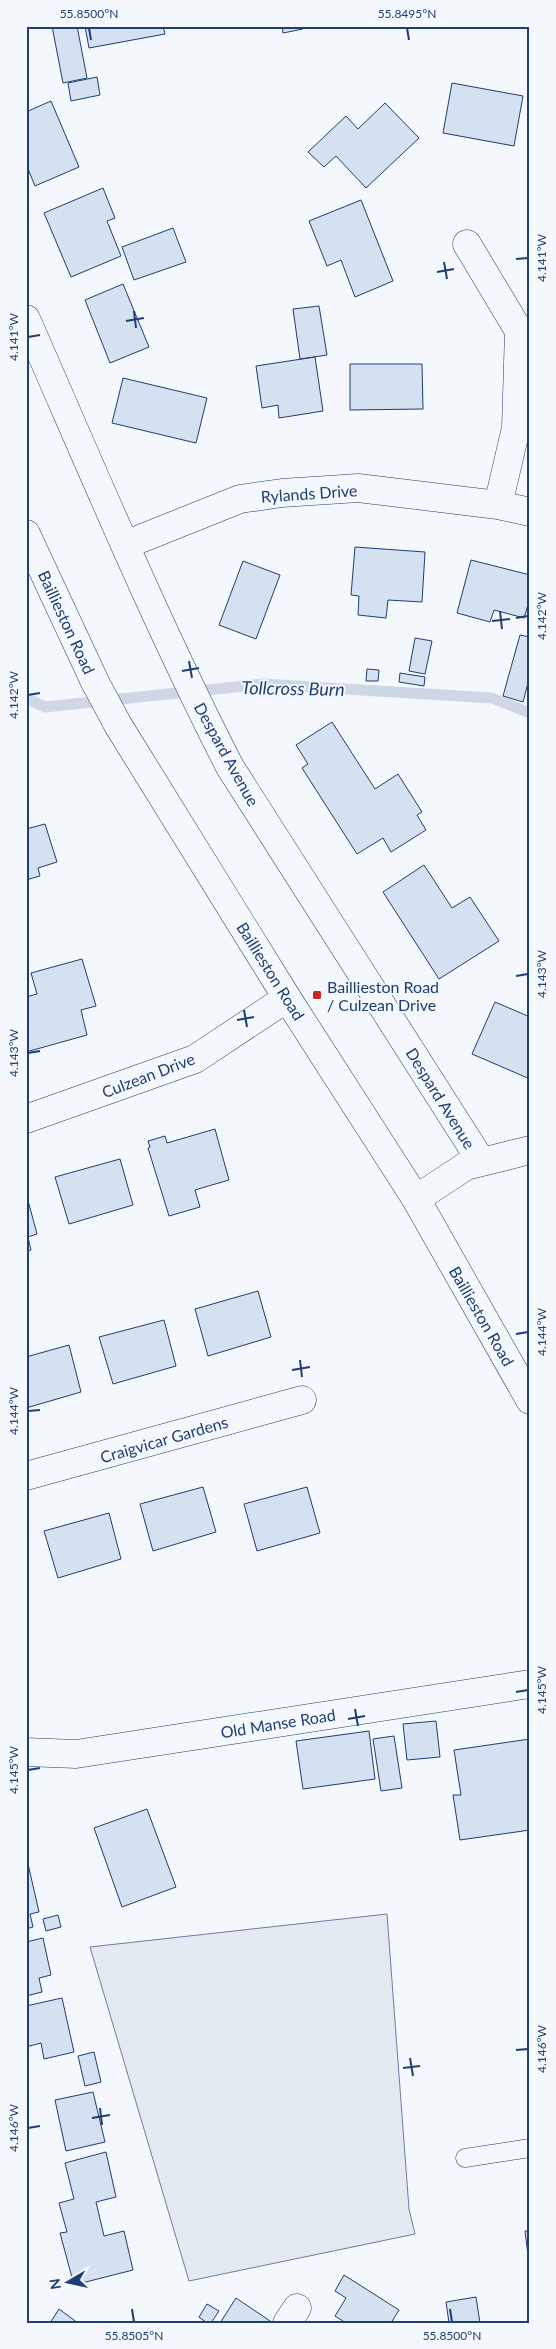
<svg xmlns="http://www.w3.org/2000/svg" width="556" height="2349" viewBox="0 0 556 2349" font-family="Lato,sans-serif">
<rect width="100%" height="100%" fill="#f4f7fb"/>
<path fill="#e3e9f0" stroke="#687fa3" d="M387 1914 409 2209 415 2234 189 2281 90 1947Z"/>
<g fill="none" stroke-linecap="round" stroke-linejoin="round">
<path stroke="#cfd7e4" stroke-width="11" d="M26 698 45 707 263 684 492 698 530 713"/>
</g>
<path fill="#d5e0f0" stroke="#1d3f73" d="M52 26H77L87 78 63 83Z
M85 26H163L165 34 89 48Z
M282 26H303V29L283 33Z
M97 77 100 95 71 101 68 83Z
M452 83 523 96 514 146 443 133Z
M51 101 79 167 35 186 26 164V112Z
M385 103 419 138 366 188 336 156 324 167 308 152 346 116 358 129Z
M103 188 115 218 107 221 121 256 71 277 44 213Z
M361 200 393 281 355 297 341 260 327 266 309 221Z
M173 228 186 262 134 280 122 247Z
M123 284 149 347 110 363 85 300Z
M319 306 327 355 300 359 293 309Z
M315 357 323 411 279 418 278 405 262 408 256 366Z
M350 364H422L423 409 350 410Z
M123 378 207 398 196 443 112 423Z
M355 547 425 552 422 602 388 600 386 618 358 615 359 596 351 595Z
M471 560 530 575V598L524 618 494 610 490 622 457 613Z
M243 561 280 575 256 639 219 625Z
M520 635 530 637V675L523 702 503 696Z
M415 638 432 641 425 674 409 671Z
M367 669 379 670 378 681H366Z
M400 673 425 677 424 686 399 682Z
M332 722 375 789 398 774 422 812 417 815 426 830 391 852 383 838 357 854 302 768 308 764 296 745Z
M45 824 57 862 38 868 40 876 26 880V829Z
M424 865 452 908 470 897 499 941 439 979 383 892Z
M82 959 96 1006 81 1010 87 1035 26 1052V997L37 994 31 973Z
M495 1002 530 1017V1079L472 1054Z
M215 1129 229 1180 195 1190 200 1207 169 1216 148 1148 150 1147 148 1141 165 1136 167 1143Z
M120 1159 133 1205 69 1224 55 1177Z
M26 1193 37 1234 28 1237 31 1250 26 1252Z
M258 1291 271 1337 208 1356 195 1309Z
M164 1320 176 1366 113 1384 99 1337Z
M69 1345 81 1392 26 1408V1357Z
M203 1487 216 1532 153 1551 140 1504Z
M307 1487 320 1533 257 1551 244 1504Z
M109 1513 121 1559 58 1578 44 1531Z
M436 1721 440 1757 407 1760 403 1724Z
M369 1731 375 1779 303 1789 296 1741Z
M394 1736 402 1788 381 1791 373 1739Z
M530 1739V1830L460 1840 453 1795H461L454 1750Z
M147 1809 176 1887 122 1907 94 1828Z
M26 1855 39 1912 30 1914 33 1927 26 1929Z
M58 1915 61 1927 46 1931 43 1919Z
M43 1938 51 1975 39 1978 42 1992 26 1996V1942Z
M62 1998 74 2052 44 2059 41 2043 26 2047V2006Z
M94 2052 101 2082 85 2086 78 2056Z
M93 2092 105 2142 66 2151 55 2100Z
M106 2152 116 2197 96 2202 104 2236 124 2231 133 2270 74 2285 60 2233 67 2232 59 2203 74 2199 65 2163Z
M525 2231H530V2255H528Z
M344 2275 399 2310 391 2323H346L335 2316 346 2298 335 2291Z
M476 2297 480 2323H449L446 2302Z
M236 2298 273 2323H220Z
M207 2304 219 2311 211 2323H207L199 2317Z
M59 2309 78 2323H50Z"/>
<g fill="none" stroke-linecap="round" stroke-linejoin="round">
<defs>
<path id="service" d="M465 2158 530 2148"/>
<path id="minor" d="M467 244 519 331 516 428 498 505
M26 319C92 469 155 621 230 767L481 1161
M125 545 240 499 282 493 358 488 498 505 530 512
M26 1119 195 1059 287 998
M416 1199 466 1166 530 1150
M26 1476 302 1400
M26 1752 76 1754 530 1684
M287 2323 297 2308"/>
<path id="primary" d="M26 534 95 682 118 725 287 998 416 1199 530 1400"/>
</defs>
<use href="#service" stroke="#1d3f73" stroke-width="19"/>
<use href="#minor" stroke="#1d3f73" stroke-width="29"/>
<use href="#primary" stroke="#1d3f73" stroke-width="29"/>
<use href="#service" stroke="#f4f7fb" stroke-width="18"/>
<use href="#minor" stroke="#f4f7fb" stroke-width="28"/>
<use href="#primary" stroke="#f4f7fb" stroke-width="28"/>
</g>
<path fill="none" stroke="#1d3f73" stroke-width="2" d="M89 28 91 40M407 28 409 40M516 259 528 258M444 262 447 279M437 272 454 269M134 311 136 328M126 321 144 318M28 337 40 335M500 611 502 629M516 618 528 616M492 621 510 619M189 661 192 678M182 671 199 668M28 695 40 693M516 976 528 974M244 1010 247 1027M237 1020 254 1017M28 1053 40 1051M516 1334 528 1332M300 1360 302 1377M292 1370 310 1367M28 1411 40 1410M516 1692 528 1690M355 1709 358 1726M348 1719 365 1716M28 1770 40 1768M516 2050 528 2049M410 2058 413 2076M403 2068 420 2066M100 2108 102 2125M92 2118 110 2115M28 2128 40 2126M132 2309 134 2322M450 2309 452 2322"/>
<rect fill="#c62828" stroke="#f4f7fb" stroke-width="2" x="312" y="990" width="10" height="10" rx="2.5"/>
<g text-anchor="middle" dominant-baseline="central" stroke-width="4" stroke-linejoin="round" paint-order="stroke">
<g font-size="16" fill="#1d3f73" stroke="#f4f7fb">
<text transform="translate(309 493) rotate(-4)">Rylands Drive</text>
<text transform="translate(67 622) rotate(65)">Baillieston Road</text>
<text transform="translate(227 754) rotate(61)">Despard Avenue</text>
<text transform="translate(271 971) rotate(58)">Baillieston Road</text>
<text transform="translate(148 1075) rotate(-21)">Culzean Drive</text>
<text transform="translate(441 1098) rotate(58)">Despard Avenue</text>
<text transform="translate(482 1316) rotate(60)">Baillieston Road</text>
<text transform="translate(164 1439) rotate(-16)">Craigvicar Gardens</text>
<text transform="translate(278 1723) rotate(-9)">Old Manse Road</text>
</g>
<g font-size="16" fill="#1d3f73" stroke="#f4f7fb" text-anchor="start">
<text x="327" y="986">Baillieston Road<tspan x="327" dy="18">/ Culzean Drive</tspan></text>
</g>
<g font-size="18" font-style="italic" fill="#1d3f73" stroke="#f4f7fb">
<text transform="translate(293 688) rotate(1)">Tollcross Burn</text>
</g>
</g>
<rect width="556" height="2349" fill="none" stroke="#f4f7fb" stroke-width="55"/>
<g transform="translate(68 2282) rotate(261)" stroke="#f4f7fb" stroke-width="4" paint-order="stroke">
<path d="M0-4L9 19L0 12L-9 19Z" fill="#1d3f73"/>
<text y="-8" font-size="14" font-weight="bold" text-anchor="middle" fill="#1d3f73">N</text>
</g>
<rect x="28" y="28" width="500" height="2294" fill="none" stroke="#1d3f73" stroke-width="2"/>
<g font-size="12" text-anchor="middle" fill="#1d3f73">
<text x="89" y="18">55.8500°N</text>
<text x="407" y="18">55.8495°N</text>
<text transform="translate(542 258) rotate(-90)" y="4">4.141°W</text>
<text transform="translate(14 337) rotate(-90)" y="4">4.141°W</text>
<text transform="translate(542 616) rotate(-90)" y="4">4.142°W</text>
<text transform="translate(14 695) rotate(-90)" y="4">4.142°W</text>
<text transform="translate(542 974) rotate(-90)" y="4">4.143°W</text>
<text transform="translate(14 1053) rotate(-90)" y="4">4.143°W</text>
<text transform="translate(542 1332) rotate(-90)" y="4">4.144°W</text>
<text transform="translate(14 1411) rotate(-90)" y="4">4.144°W</text>
<text transform="translate(542 1690) rotate(-90)" y="4">4.145°W</text>
<text transform="translate(14 1770) rotate(-90)" y="4">4.145°W</text>
<text transform="translate(542 2049) rotate(-90)" y="4">4.146°W</text>
<text transform="translate(14 2128) rotate(-90)" y="4">4.146°W</text>
<text x="134" y="2340">55.8505°N</text>
<text x="452" y="2340">55.8500°N</text>
</g>
</svg>
